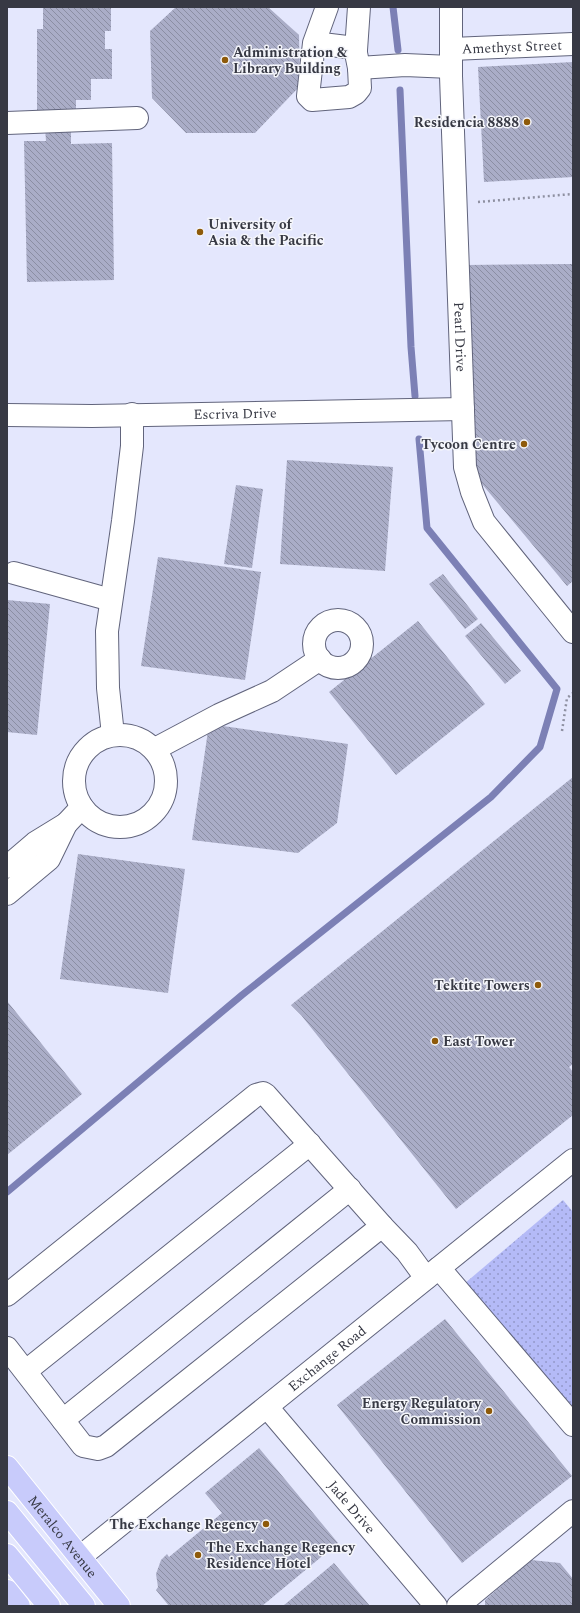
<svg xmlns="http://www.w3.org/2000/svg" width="580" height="1613" viewBox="0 0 580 1613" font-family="Spectral,serif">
<defs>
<pattern id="grass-dots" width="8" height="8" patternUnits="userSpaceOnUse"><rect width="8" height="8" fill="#b4baf7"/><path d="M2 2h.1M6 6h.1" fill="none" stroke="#9398ca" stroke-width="1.8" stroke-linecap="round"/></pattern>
<pattern id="building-back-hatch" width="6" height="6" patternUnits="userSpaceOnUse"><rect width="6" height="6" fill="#aaadc7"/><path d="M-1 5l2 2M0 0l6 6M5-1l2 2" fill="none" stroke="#8b8ea3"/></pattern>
</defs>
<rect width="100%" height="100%" fill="#e4e7fd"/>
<path fill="url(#grass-dots)" d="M563 1200 573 1212V1413L464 1284Z"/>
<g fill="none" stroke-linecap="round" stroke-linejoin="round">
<path stroke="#7c80b5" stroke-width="7" d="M393 7 398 50
M400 90 411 347 415 396
M7 1192 242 995 491 797 540 747 557 689 427 528 419 439"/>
</g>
<path fill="url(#building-back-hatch)" d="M43 7H111V31H105V49H112V79H91V100H76V114H37V29H43Z
M176 7H268L299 35 300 86 255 133H186L152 98 150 31Z
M573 62V177L484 182 478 67Z
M45 127H71V144L112 143 114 280 27 282 24 141H46Z
M573 264V581L567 586 477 478 472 410 466 265Z
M287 460 393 467 385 571 280 564Z
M236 485 263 489 252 568 224 564Z
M158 557 261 572 245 680 141 666Z
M443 574 478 619 465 629 429 584Z
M7 600 50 604 37 735 7 732Z
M418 621 485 704 396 775 329 692Z
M481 623 521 671 505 684 465 636Z
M209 724 348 744 337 823 298 853 192 840Z
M573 777V1064L569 1067 573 1072V1115L456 1209 301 1015 291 1005Z
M78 854 185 869 168 993 60 979Z
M7 1001 82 1094 7 1155Z
M445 1319 572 1476 462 1563 337 1405Z
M259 1448 338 1543 262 1606H169L156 1590 158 1587 156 1574 161 1560 167 1554 169 1557 222 1513 205 1493Z
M531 1560 560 1563 573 1579V1606H485V1600Z
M334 1563 370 1606H283Z"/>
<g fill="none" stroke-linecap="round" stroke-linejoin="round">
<defs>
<g id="minor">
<path id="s1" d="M451 7V76L465 467 472 492 484 522 573 632"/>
<path d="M314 43 355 48 359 68 360 88 356 93 349 97 312 100 308 96 314 43 327 7"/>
<path id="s2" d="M452 49 573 44"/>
<path d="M356 50 359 7"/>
<path d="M359 68 405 65 451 67"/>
<path d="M7 123 137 118"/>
<path id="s3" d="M7 415 92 416 463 409"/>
<path d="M14 573 111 600"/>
<circle cx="338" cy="644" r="24"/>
<circle cx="120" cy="781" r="46"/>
<path d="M113 735 108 688 107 631 123 521 132 446V414"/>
<path d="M155 749 219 715 272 691 320 659"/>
<path d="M7 867 35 843 66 824"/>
<path d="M7 894 49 859 66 824 82 807"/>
<path d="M439 1268 573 1425"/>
<path d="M7 1295 256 1095 263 1093 266 1095 382 1226"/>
<path d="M7 1348 83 1446 98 1449 106 1446 382 1226 407 1252 426 1278"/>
<path d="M26 1371 310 1144"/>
<path id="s4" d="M267 1407 436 1606"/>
<path d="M63 1420 350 1189"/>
<path id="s5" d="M80 1557 573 1160"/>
<path d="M458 1606 573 1511"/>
</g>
<g id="major">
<path id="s6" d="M7 1467 119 1606"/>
<path d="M7 1512 84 1606"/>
<path d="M7 1555 49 1606"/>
<path d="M7 1591 19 1606"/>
</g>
</defs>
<use href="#minor" stroke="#61647c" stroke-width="24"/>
<use href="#major" stroke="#fff" stroke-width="24"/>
<path stroke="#8e90a1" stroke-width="2.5" stroke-dasharray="2 3" stroke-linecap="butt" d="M478 202 573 194
M562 731 567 698 573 693"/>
<use href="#minor" stroke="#fff" stroke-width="22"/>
<use href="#major" stroke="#c8cbfb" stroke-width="22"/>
</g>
<g fill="#8e5a0a" stroke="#f5f6fb" stroke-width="1.5">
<circle cx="225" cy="60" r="4"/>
<circle cx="527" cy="122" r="4"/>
<circle cx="200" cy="232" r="4"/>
<circle cx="524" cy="444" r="4"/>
<circle cx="538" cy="985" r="4"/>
<circle cx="435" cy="1041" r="4"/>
<circle cx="489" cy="1411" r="4"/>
<circle cx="266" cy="1524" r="4"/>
<circle cx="198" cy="1555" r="4"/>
</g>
<g text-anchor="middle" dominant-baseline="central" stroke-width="3" stroke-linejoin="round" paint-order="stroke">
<g font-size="14" fill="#373944" stroke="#f5f6fb">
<text stroke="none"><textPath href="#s2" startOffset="60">Amethyst Street</textPath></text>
<text stroke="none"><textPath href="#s1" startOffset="330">Pearl Drive</textPath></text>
<text stroke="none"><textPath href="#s3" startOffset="228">Escriva Drive</textPath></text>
<text stroke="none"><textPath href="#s5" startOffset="317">Exchange Road</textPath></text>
<text stroke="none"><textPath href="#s4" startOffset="131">Jade Drive</textPath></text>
<text stroke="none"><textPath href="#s6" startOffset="89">Meralco Avenue</textPath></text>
</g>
<g font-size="14" font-weight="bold" fill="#373944" stroke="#f5f6fb" text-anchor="end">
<text x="233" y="52" text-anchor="start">Administration &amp;<tspan x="233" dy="16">Library Building</tspan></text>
<text x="519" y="122">Residencia 8888</text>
<text x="208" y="224" text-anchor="start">University of<tspan x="208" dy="16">Asia &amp; the Pacific</tspan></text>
<text x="516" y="444">Tycoon Centre</text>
<text x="530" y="985">Tektite Towers</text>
<text x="443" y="1041" text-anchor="start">East Tower</text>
<text x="481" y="1403">Energy Regulatory<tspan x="481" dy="16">Commission</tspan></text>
<text x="258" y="1524">The Exchange Regency</text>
<text x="206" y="1547" text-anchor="start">The Exchange Regency<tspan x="206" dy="16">Residence Hotel</tspan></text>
</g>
</g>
<rect width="580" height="1613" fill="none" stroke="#373944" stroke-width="16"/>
</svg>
